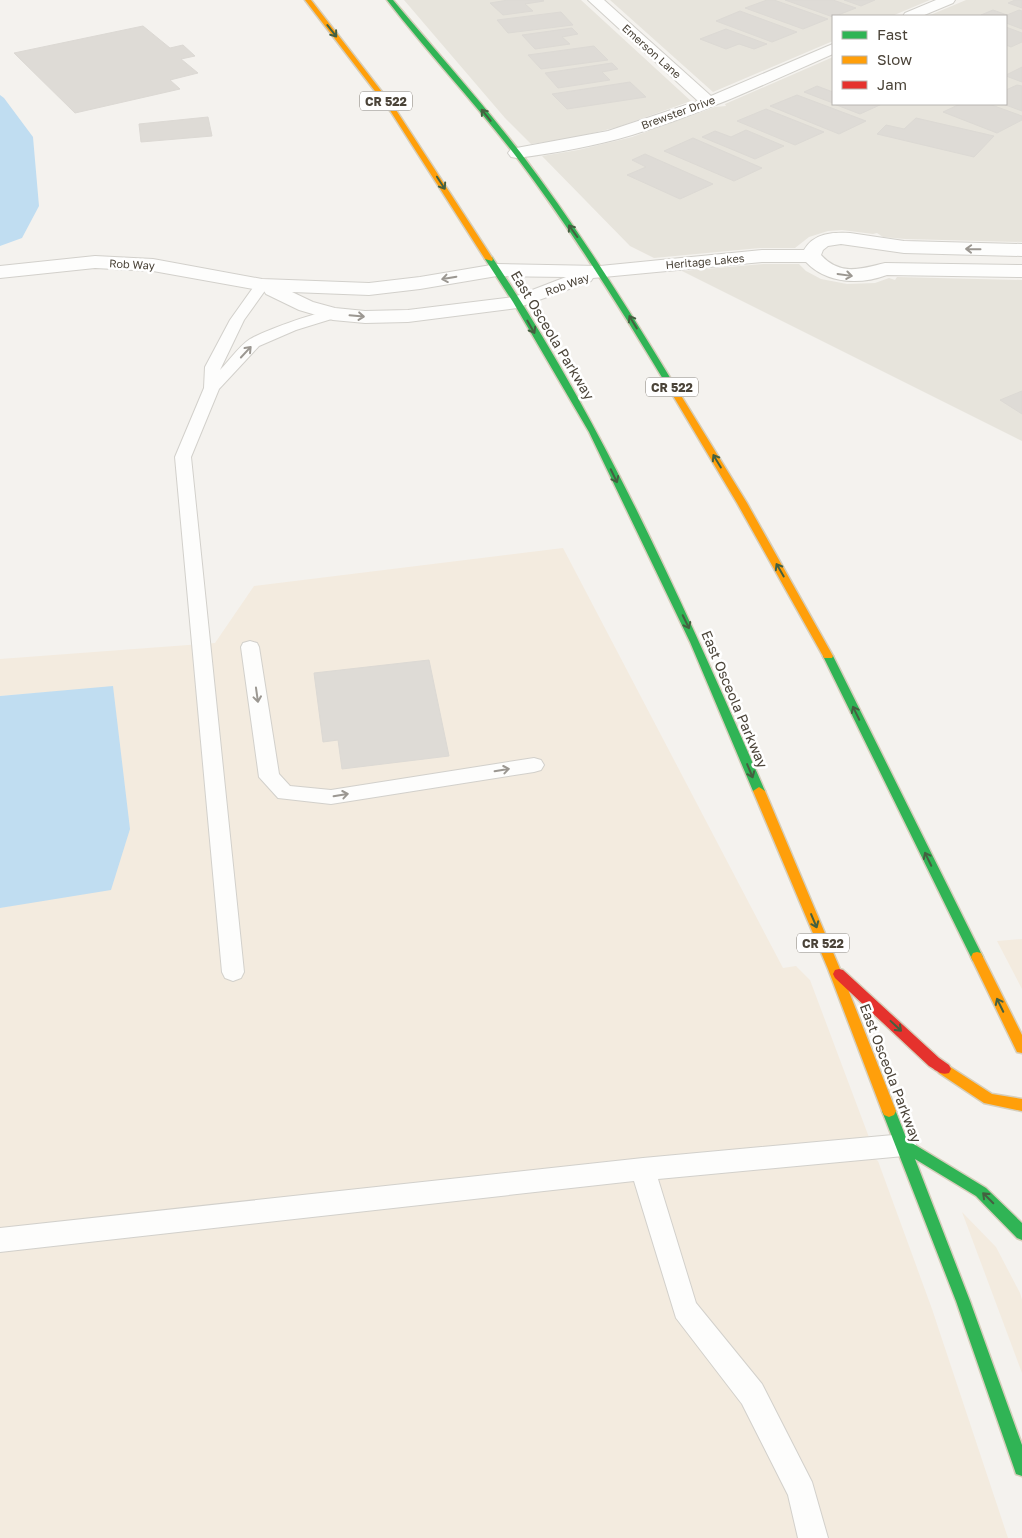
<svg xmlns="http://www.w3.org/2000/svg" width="1022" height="1538" viewBox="0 0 1022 1538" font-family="'Golos Text',sans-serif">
<rect width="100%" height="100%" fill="#f4f2ee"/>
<path fill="#e7e4dc" d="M404 0H581L691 101 618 127 568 139 531 144 505 118Z
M610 0H930L892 16H833V41L713 92Z
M966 0H1022V242L905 239 883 237 877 233 873 234 842 230 828 231 809 237 795 248H760L654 258 630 246 542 156 578 150 632 137 715 107 726 106 725 104 833 57V104H1006V16H928Z
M763 264H799L806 271 821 279 847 284 875 283 889 278 895 280 897 277 1022 280V441L682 271Z"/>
<path fill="#f3ebdf" d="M563 548 783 968 796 966 810 980 870 1140 862 1151 878 1161 932 1309 1008 1538H0V908L14 905 113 687 0 696V659L215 643 254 586Z
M1022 939V989L997 941Z
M962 1212 996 1247 1020 1293 1022 1300V1373Z"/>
<path fill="#c0ddf1" d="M0 95 4 98 33 137 39 206 22 238 0 246Z
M113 686 130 829 111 890 0 908V696Z"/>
<path fill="#dedbd6" stroke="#dcd9d4" d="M508 0H543L544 1 525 4 533 11 503 15 490 3Z
M767 0H774L828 19 803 29 745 8Z
M785 0H833L856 8 833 17Z
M844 0H875L861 6Z
M1015 0H1022V8L1008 3Z
M993 10 1007 15 1019 10 1022 11V29L1006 23V16L981 15Z
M740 11 797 32 772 42 716 21Z
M561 12 573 25 508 33 497 20Z
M143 26 170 48 183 45 195 56 181 59 198 73 170 80 180 89 75 113 14 53Z
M1006 27 1022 33V42L1011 47 1006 45Z
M572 28 578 34 562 37 570 44 535 49 522 35Z
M726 29 767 44 754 49 739 44 726 49 700 39Z
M594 46 608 60 541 69 528 55Z
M612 63 618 69 602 72 610 80 558 88 545 73Z
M1022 67V82L1006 76V75Z
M630 82 646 97 567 109 552 94Z
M1017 85 1022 86V111L1003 104H1006V90Z
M817 86 833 92V103L804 92Z
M797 95 866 121 839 134 770 106Z
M834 104H882L860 114Z
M960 104H989L1022 116V120L997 133 943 112Z
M766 109 824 132 795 145 737 121Z
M208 117 212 136 141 142 139 124Z
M916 118 994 136 974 157 877 134 886 125 904 129Z
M746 130 784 146 755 159 702 137 715 131 731 137Z
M693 138 762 168 734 181 664 151Z
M645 154 713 184 680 199 627 175 646 167 632 160Z
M1022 391V414L1000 400Z
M429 660 449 756 342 769 338 740 323 742 314 673Z"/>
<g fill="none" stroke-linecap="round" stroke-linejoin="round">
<defs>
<path id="lane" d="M262 281 269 285 244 320 220 370C229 361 239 346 250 339 264 331 324 308 338 311L340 314 338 317 296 330 259 346 219 389 191 457 244 972 241 978 233 981 225 978 222 972 175 457 204 388 205 367 230 320 257 282Z
M250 641 257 643 259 647 279 774 290 786 331 790 534 758 541 760 544 765 541 770 534 772 331 804 278 798 259 777 241 647 243 643Z
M904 1134 913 1137 916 1145 913 1153 904 1156 658 1179 696 1303 762 1384 812 1482 828 1538H798L788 1495 742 1404 676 1318 634 1181 0 1252V1228L643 1158Z"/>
<path id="street" d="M588 0H604L711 96 828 46 833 44V54C767 83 702 114 632 135 595 146 556 153 517 158L511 157 508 153 511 149 608 131 698 101Z
M936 0H955L953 3 922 16H903L905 13Z
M850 233 904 241 1022 244V256L904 253 841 244 828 246 823 250 821 255C840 276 861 269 885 263L1022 265V277L887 275C860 285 827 284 806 262H762L593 278 591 281 517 308 408 322 365 323 333 320 299 310 266 294 264 291 153 271 95 268 0 278V266L95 256 153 259 262 279 369 283 420 277 497 264 600 266 762 250H804C814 233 832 232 850 233ZM497 276 566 277 514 297 408 310 365 311 335 308 313 302 292 292 369 295 420 289Z"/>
<path id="fast" d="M387 0H393C435 50 480 100 520 152 577 227 628 308 677 389L676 391H670L669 389C621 309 571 229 515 155 474 102 428 53 387 0Z
M486 257H492C604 424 685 608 765 791L763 794 759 795 753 791 690 642 589 432 513 302 485 259Z
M828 653 833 656 983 957 981 961 977 962 973 961 971 957 823 656Z
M889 1105 894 1107 907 1140 986 1188 1022 1223V1240L1017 1238 976 1196 915 1159 970 1301 1022 1445V1476L1016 1474 1014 1468 956 1301 882 1111 884 1107Z"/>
<path id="slow" d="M305 0H311L396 110 493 259 492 261 485 259 391 112Z
M673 386 677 389 747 503 833 656 832 658H824L823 656 737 503 669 389Z
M759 787 765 791 840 969 896 1111 894 1115 889 1117 884 1115 882 1111 828 969 753 791Z
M977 952 981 953 1022 1035V1053L1017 1052 971 957 973 953Z
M944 1063 992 1094 1022 1099V1111L984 1103 939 1073 937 1069 939 1065Z"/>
<path id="jam" d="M839 969 843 970 939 1058 949 1065 951 1069 949 1073C941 1076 936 1070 929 1066L835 978 833 974 835 970Z"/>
</defs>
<use href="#lane" stroke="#d2d0cb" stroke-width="2"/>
<use href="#street" stroke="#d2d0cb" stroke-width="2"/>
<use href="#fast" stroke="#d6cebb" stroke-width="3"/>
<use href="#slow" stroke="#d6cebb" stroke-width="3"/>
<use href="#jam" stroke="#d6cebb" stroke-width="3"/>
<use href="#lane" fill="#fdfdfc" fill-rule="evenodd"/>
<use href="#street" fill="#fdfdfc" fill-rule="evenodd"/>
<use href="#fast" fill="#30b455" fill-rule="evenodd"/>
<use href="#slow" fill="#ff9f0a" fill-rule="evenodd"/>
<use href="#jam" fill="#e5322d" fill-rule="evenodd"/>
</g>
<defs><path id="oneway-shaft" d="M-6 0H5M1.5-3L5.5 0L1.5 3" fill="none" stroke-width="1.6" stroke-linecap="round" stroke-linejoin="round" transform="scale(1.25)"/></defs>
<g stroke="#446040">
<use href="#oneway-shaft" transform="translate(332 31) rotate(52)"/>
<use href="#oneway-shaft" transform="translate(486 115) rotate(-129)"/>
<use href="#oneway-shaft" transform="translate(441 183) rotate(57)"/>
<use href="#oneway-shaft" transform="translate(573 231) rotate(-126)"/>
<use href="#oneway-shaft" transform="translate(633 322) rotate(-121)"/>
<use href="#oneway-shaft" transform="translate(531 327) rotate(60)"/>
<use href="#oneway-shaft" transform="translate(717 461) rotate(-121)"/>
<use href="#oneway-shaft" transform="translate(614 476) rotate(64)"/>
<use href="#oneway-shaft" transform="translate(780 570) rotate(-120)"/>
<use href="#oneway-shaft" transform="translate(686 622) rotate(64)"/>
<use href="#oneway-shaft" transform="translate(856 713) rotate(-116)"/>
<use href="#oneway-shaft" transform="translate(750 771) rotate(67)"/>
<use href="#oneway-shaft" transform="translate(928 859) rotate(-116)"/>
<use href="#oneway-shaft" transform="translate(814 921) rotate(67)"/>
<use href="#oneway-shaft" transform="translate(1000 1005) rotate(-116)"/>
<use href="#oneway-shaft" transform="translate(896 1026) rotate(43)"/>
<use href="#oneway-shaft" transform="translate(988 1198) rotate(-135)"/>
</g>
<g stroke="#9b9791">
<use href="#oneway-shaft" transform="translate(973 249) rotate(-179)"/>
<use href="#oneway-shaft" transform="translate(845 275) rotate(8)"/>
<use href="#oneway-shaft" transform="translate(449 278) rotate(170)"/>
<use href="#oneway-shaft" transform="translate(357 316) rotate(5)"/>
<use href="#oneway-shaft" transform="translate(246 352) rotate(-47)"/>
<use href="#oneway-shaft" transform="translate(257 695) rotate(82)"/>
<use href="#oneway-shaft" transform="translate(502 770) rotate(-9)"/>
<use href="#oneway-shaft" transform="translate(341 795) rotate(-9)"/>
</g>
<g text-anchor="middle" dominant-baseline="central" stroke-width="5" stroke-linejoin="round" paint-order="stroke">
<g font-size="11" fill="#4b4439" stroke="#fff">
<text transform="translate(652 51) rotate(42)">Emerson Lane</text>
<text transform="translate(678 112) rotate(-20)">Brewster Drive</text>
<text transform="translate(705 261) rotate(-5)">Heritage Lakes</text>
<text transform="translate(132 264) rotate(3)">Rob Way</text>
<text transform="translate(567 284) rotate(-20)">Rob Way</text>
</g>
<g fill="#fff" stroke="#817c74" stroke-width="1">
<rect x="360" y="91.5" width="52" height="19" rx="4"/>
<rect x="646" y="377.5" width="52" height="19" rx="4"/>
<rect x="797" y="933.5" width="52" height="19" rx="4"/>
</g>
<g font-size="12" font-weight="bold" fill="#4b4439">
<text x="386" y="101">CR 522</text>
<text x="672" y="387">CR 522</text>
<text x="823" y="943">CR 522</text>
</g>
<g font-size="14" fill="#4b4439" stroke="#fff">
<text transform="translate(553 335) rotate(59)">East Osceola Parkway</text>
<text transform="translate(735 699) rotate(67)">East Osceola Parkway</text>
<text transform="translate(891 1073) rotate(69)">East Osceola Parkway</text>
</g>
</g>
<rect x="832" y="15" width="175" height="90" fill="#ffffff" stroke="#b7b4b0"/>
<rect x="842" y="31" width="25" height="8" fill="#30b455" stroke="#b7b4b0"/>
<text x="877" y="40" font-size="15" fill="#4b4439">Fast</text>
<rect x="842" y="56" width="25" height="8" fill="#ff9f0a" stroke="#b7b4b0"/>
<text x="877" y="65" font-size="15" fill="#4b4439">Slow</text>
<rect x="842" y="81" width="25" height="8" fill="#e5322d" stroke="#b7b4b0"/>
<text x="877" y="90" font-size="15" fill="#4b4439">Jam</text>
</svg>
